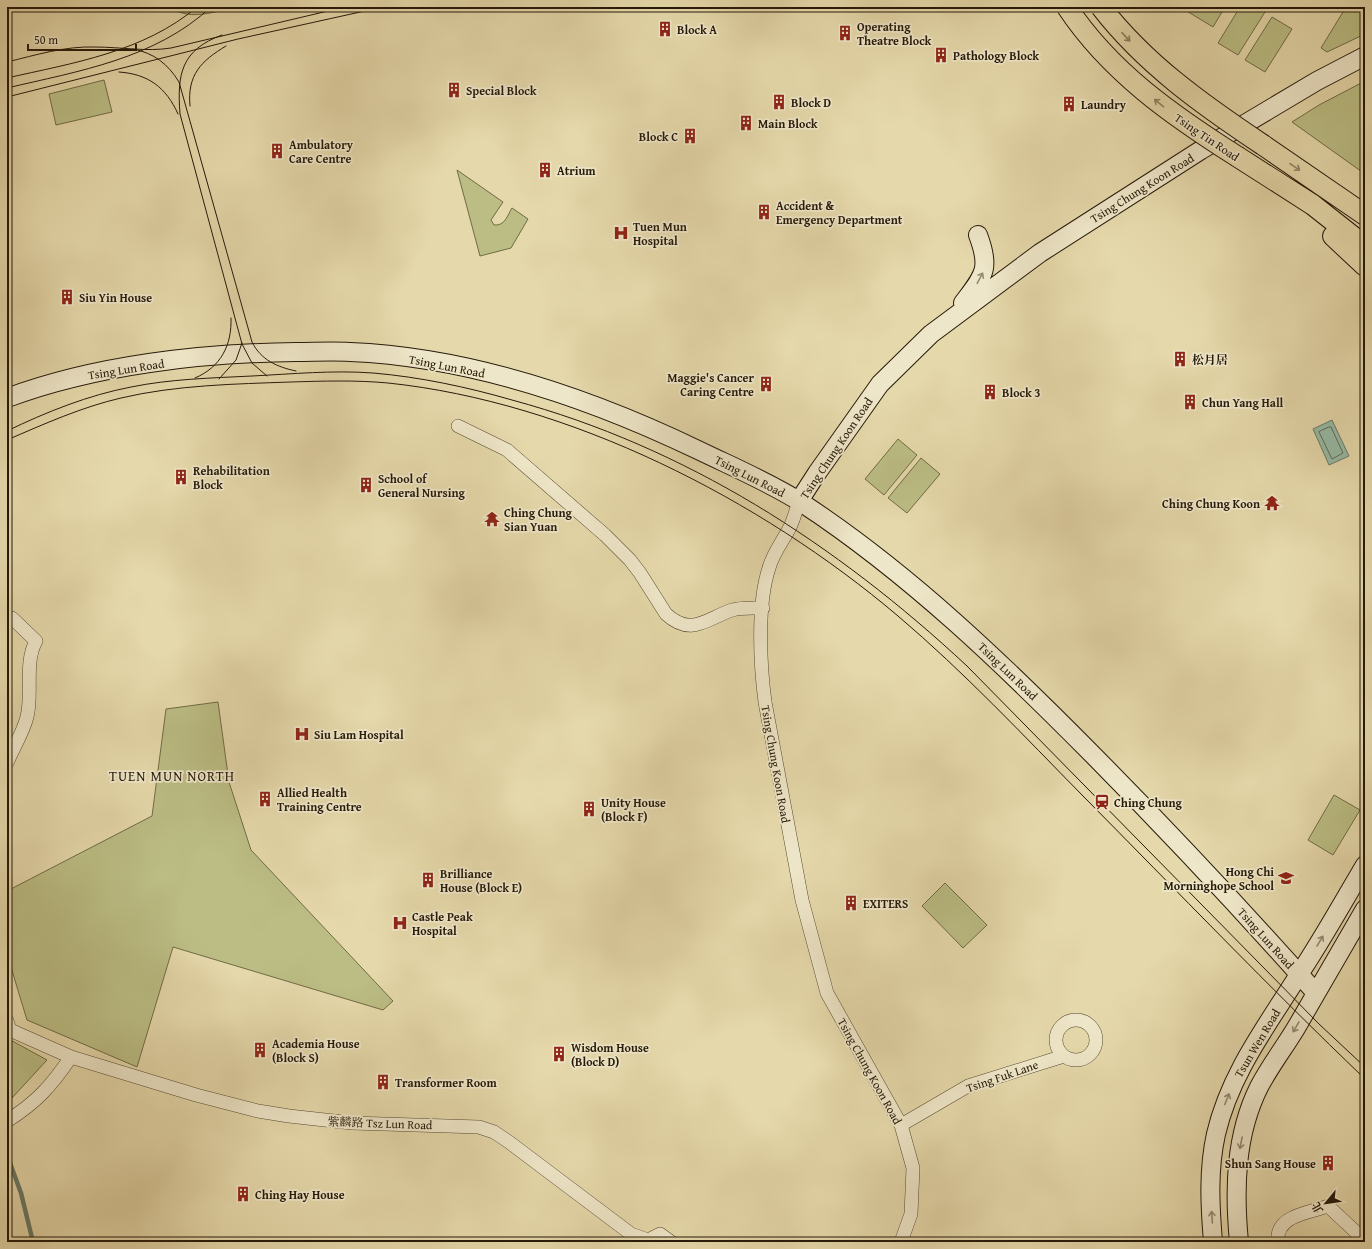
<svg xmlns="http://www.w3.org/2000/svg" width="1372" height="1249" viewBox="0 0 1372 1249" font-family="'Gentium Book Plus','Noto Serif TC',serif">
<rect width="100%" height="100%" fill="#e5d8aa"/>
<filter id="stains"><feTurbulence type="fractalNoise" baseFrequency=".005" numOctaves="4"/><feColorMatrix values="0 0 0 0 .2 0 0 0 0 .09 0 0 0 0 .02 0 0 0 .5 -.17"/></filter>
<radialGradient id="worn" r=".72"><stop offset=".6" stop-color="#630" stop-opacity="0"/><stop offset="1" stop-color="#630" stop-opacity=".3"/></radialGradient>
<path fill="#bbbd84" stroke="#706b46" d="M171 7H236C216 11 189 22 171 7Z
M1180 7H1225L1213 27Z
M1240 7H1256L1265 12 1238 55 1218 43Z
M1346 7H1352L1357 10 1359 7H1365V34L1327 52 1321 48Z
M1272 17 1292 29 1265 72 1245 60Z
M104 80 112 112 56 125 49 94Z
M1365 81V174L1292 122 1319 105Z
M457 170 503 202 491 220 494 225C505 226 507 216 512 208L528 219 511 248 480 256Z
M898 439 917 455 884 495 865 479Z
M921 458 940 474 907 513 888 498Z
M218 702 229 782 251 850 393 1001 383 1010 173 947 137 1067 27 1020 7 954V891L152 816 166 709Z
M1334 795 1360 810 1333 855 1308 840Z
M945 883 987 925 963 948 922 906Z
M7 1038 47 1060 12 1098 7 1102Z"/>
<path fill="#96baa5" stroke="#697a67" d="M1332 420 1349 456 1329 465 1313 429Z"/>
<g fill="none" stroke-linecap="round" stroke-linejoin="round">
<path stroke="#5e6a57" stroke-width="1" d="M1329 427H1331L1343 453 1332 459 1319 432Z"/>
<path stroke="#697a67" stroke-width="4.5" d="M7 1155 21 1193 33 1242"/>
<defs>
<path id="street" d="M458 426 507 450 605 535 630 560 640 573 666 614C691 637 706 619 732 610 741 607 753 608 763 608
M799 501C796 510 794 519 790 527 783 541 773 553 769 568 757 604 760 664 765 702L802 900 827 993 901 1125 913 1168 911 1214 901 1242
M7 618H12L36 641C24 663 33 693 27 717 23 733 13 748 7 763
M1056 1040a20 20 0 1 1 40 0a20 20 0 1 1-40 0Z
M7 1021 10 1030 71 1057 196 1095 258 1111 289 1116 352 1123 479 1127 494 1132 509 1142 631 1234 648 1240 660 1234 671 1242
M7 1121C37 1102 51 1086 71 1057
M901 1125 968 1086 1064 1056
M1278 1242C1275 1215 1309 1213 1328 1206L1358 1234"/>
<path id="secondary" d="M963 303C984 275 991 269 978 235
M7 398C95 365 202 353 296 352 314 352 332 351 350 352 470 357 592 399 698 450 733 467 769 482 802 503 910 574 1003 664 1094 756 1170 833 1244 912 1316 993
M799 501 817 473 880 384 931 334 1040 253 1201 150 1317 81 1365 56
M1213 1242C1210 1206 1208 1170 1216 1134 1230 1074 1266 1027 1298 976 1322 940 1343 902 1365 865
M1239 1242C1234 1190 1235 1135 1259 1087 1270 1066 1284 1048 1296 1028 1319 988 1342 949 1365 909"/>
<path id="primary" d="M1263 145 1365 215
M1238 157 1313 205 1365 246
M1333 236 1365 266"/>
</defs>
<use href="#street" stroke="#554931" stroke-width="14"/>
<use href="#secondary" stroke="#251909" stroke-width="20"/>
<use href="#primary" stroke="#251909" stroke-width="22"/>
<use href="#street" stroke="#eee6c8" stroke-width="13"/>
<use href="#secondary" stroke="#eee6c8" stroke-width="18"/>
<use href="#primary" stroke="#e5d8aa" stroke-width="20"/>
<path stroke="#251909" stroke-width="1" d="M222 35C181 50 177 74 180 114L242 344 252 363 267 376
M133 49C154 53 168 64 179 82L252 342C261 360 277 367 296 371
M7 62C36 55 65 46 95 47 121 47 146 52 171 48L345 7
M119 72C148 74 166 87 178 114
M7 78C73 63 144 52 197 7
M7 88C79 71 155 59 211 7
M7 97 238 39 383 7
M190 106C187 75 201 61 226 46
M195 378C221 367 232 345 231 318
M219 379 236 360 242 343
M7 431C46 412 89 395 131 387 170 379 212 378 252 376 292 374 333 370 373 373 420 377 467 387 512 400 686 447 836 544 967 666L1319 1024 1365 1067
M7 440C44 424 82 407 121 398 176 385 235 384 291 382 323 381 356 380 388 383 570 402 760 499 898 616 964 672 1023 735 1084 797 1177 891 1269 987 1365 1079"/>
<defs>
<path id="primary-bridge" d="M1067 7C1110 72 1173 116 1238 157
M1101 7C1145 64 1203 105 1263 145"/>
</defs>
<use href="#primary-bridge" stroke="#251909" stroke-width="22" stroke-linecap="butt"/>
<use href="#primary-bridge" stroke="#e5d8aa" stroke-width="20"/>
</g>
<defs><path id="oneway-shaft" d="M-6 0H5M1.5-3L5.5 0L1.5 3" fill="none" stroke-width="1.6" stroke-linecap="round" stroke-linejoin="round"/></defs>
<g stroke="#8f8262">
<use href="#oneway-shaft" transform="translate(1126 37) rotate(47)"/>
<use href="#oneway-shaft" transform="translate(1159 103) rotate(-141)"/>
<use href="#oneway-shaft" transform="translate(1295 167) rotate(34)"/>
</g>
<g stroke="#948a72">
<use href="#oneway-shaft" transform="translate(980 278) rotate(-62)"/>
<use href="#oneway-shaft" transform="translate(1320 941) rotate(-59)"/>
<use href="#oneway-shaft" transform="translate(1296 1027) rotate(120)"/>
<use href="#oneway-shaft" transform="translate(1227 1099) rotate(-68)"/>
<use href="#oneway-shaft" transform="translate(1241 1143) rotate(101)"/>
<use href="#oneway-shaft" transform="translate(1212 1217) rotate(-94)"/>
</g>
<defs>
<symbol id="building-bare" viewBox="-9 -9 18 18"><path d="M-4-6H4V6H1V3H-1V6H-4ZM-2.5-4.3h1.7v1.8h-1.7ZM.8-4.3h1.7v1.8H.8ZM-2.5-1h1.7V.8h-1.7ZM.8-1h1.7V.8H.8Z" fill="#8f2418" stroke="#eee6c8" stroke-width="2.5" paint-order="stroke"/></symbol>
<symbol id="hospital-bare" viewBox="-9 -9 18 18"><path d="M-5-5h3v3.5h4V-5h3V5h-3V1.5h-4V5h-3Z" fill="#8f2418" stroke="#eee6c8" stroke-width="2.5" paint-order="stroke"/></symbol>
<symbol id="temple-bare" viewBox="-9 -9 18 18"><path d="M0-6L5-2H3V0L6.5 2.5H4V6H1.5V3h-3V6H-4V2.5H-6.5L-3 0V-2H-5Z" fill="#8f2418" stroke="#eee6c8" stroke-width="2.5" paint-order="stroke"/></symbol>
<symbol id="station-bare" viewBox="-9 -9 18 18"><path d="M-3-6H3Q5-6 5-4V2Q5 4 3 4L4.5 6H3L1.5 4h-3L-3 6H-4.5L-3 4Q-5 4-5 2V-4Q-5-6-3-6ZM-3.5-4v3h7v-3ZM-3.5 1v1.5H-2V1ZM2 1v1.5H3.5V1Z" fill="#8f2418" stroke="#eee6c8" stroke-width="2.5" paint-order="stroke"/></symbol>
<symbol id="school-bare" viewBox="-9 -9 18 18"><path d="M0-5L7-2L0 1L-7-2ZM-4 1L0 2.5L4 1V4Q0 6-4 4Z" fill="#8f2418" stroke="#eee6c8" stroke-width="2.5" paint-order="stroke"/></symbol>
</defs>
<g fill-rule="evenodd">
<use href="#building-bare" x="654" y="18" width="22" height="22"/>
<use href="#building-bare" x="834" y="22" width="22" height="22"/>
<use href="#building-bare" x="930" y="44" width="22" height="22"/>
<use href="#building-bare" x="443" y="79" width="22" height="22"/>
<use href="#building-bare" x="768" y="91" width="22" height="22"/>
<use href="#building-bare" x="1058" y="93" width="22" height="22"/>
<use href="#building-bare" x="735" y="112" width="22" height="22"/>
<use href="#building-bare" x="679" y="125" width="22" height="22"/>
<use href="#building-bare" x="266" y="140" width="22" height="22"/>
<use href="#building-bare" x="534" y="159" width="22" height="22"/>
<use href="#building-bare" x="753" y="201" width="22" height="22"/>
<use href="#hospital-bare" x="610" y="222" width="22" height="22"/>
<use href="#building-bare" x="56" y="286" width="22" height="22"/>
<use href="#building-bare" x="1169" y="348" width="22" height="22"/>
<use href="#building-bare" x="755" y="373" width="22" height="22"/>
<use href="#building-bare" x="979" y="381" width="22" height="22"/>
<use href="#building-bare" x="1179" y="391" width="22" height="22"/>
<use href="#building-bare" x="170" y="466" width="22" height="22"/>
<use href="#building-bare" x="355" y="474" width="22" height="22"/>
<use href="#temple-bare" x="1261" y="492" width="22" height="22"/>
<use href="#temple-bare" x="481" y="508" width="22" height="22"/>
<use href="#hospital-bare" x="291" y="723" width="22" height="22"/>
<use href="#building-bare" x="254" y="788" width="22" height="22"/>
<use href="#station-bare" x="1091" y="791" width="22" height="22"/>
<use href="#building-bare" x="578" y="798" width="22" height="22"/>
<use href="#school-bare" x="1275" y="867" width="22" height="22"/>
<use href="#building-bare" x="417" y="869" width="22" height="22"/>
<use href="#building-bare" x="840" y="892" width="22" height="22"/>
<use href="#hospital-bare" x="389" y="912" width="22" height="22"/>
<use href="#building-bare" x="249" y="1039" width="22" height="22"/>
<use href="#building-bare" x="548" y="1043" width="22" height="22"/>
<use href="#building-bare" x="372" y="1071" width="22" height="22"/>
<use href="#building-bare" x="1317" y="1152" width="22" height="22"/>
<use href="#building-bare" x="232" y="1183" width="22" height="22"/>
</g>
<g text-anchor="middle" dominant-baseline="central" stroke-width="3.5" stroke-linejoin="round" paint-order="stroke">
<g font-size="12" font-weight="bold" fill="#251909" stroke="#eee6c8" text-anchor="start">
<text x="857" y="26">Operating<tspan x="857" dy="14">Theatre Block</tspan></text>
<text x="677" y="29">Block A</text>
<text x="953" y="55">Pathology Block</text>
<text x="466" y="90">Special Block</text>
<text x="791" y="102">Block D</text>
<text x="1081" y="104">Laundry</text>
<text x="758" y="123">Main Block</text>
<text x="678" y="136" text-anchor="end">Block C</text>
<text x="289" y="144">Ambulatory<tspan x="289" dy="14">Care Centre</tspan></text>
<text x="557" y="170">Atrium</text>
<text x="776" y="205">Accident &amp;<tspan x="776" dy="14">Emergency Department</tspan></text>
<text x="633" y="226">Tuen Mun<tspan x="633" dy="14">Hospital</tspan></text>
<text x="79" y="297">Siu Yin House</text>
<text x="1192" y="359">松月居</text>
<text x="754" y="377" text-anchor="end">Maggie's Cancer<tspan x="754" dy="14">Caring Centre</tspan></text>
<text x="1002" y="392">Block 3</text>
<text x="1202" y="402">Chun Yang Hall</text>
<text x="193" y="470">Rehabilitation<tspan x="193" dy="14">Block</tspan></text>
<text x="378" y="478">School of<tspan x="378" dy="14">General Nursing</tspan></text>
<text x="1260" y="503" text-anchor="end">Ching Chung Koon</text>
<text x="504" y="512">Ching Chung<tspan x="504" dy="14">Sian Yuan</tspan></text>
<text x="314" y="734">Siu Lam Hospital</text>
<text x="277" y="792">Allied Health<tspan x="277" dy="14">Training Centre</tspan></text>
<text x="601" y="802">Unity House<tspan x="601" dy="14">(Block F)</tspan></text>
<text x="1114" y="802">Ching Chung</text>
<text x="1274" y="871" text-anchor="end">Hong Chi<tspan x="1274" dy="14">Morninghope School</tspan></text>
<text x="440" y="873">Brilliance<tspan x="440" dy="14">House (Block E)</tspan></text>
<text x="863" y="903">EXITERS</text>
<text x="412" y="916">Castle Peak<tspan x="412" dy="14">Hospital</tspan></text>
<text x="272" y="1043">Academia House<tspan x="272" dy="14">(Block S)</tspan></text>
<text x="571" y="1047">Wisdom House<tspan x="571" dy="14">(Block D)</tspan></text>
<text x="395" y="1082">Transformer Room</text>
<text x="1316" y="1163" text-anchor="end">Shun Sang House</text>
<text x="255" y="1194">Ching Hay House</text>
</g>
<g font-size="12" fill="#251909" stroke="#eee6c8">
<text transform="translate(1207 137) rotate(34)">Tsing Tin Road</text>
<text transform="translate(1142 188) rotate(-32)">Tsing Chung Koon Road</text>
<text transform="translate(447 366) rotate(11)">Tsing Lun Road</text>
<text transform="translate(126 369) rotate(-9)">Tsing Lun Road</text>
<text transform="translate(836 448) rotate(-56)">Tsing Chung Koon Road</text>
<text transform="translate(750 476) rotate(27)">Tsing Lun Road</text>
<text transform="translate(1008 671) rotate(44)">Tsing Lun Road</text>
<text transform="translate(776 764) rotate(80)">Tsing Chung Koon Road</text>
<text transform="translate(1266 938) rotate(48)">Tsing Lun Road</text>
<text transform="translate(1257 1043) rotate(-59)">Tsun Wen Road</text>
<text transform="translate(870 1071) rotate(61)">Tsing Chung Koon Road</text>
<text transform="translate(1002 1076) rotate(-19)">Tsing Fuk Lane</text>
<text transform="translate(380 1123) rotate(2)">紫麟路 Tsz Lun Road</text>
</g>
<g font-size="14" letter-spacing="1" fill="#251909" stroke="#eee6c8">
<text x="172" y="776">TUEN MUN NORTH</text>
</g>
</g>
<rect width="1372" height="1249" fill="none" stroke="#e5d8aa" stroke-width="24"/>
<rect x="8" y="8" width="1356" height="1233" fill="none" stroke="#251909" stroke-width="2"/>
<rect x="12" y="12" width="1348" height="1225" fill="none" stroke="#251909"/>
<g transform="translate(1326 1203) rotate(241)" stroke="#eee6c8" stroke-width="3" paint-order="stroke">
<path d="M0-3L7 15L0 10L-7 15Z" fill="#251909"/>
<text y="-6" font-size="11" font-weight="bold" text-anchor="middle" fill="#251909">北</text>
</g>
<path d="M28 44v6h108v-6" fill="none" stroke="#251909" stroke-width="2"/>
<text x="34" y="44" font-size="12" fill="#251909" stroke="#eee6c8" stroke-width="3" paint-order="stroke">50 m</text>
<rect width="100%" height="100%" filter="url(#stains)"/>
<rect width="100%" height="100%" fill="url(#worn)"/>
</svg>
